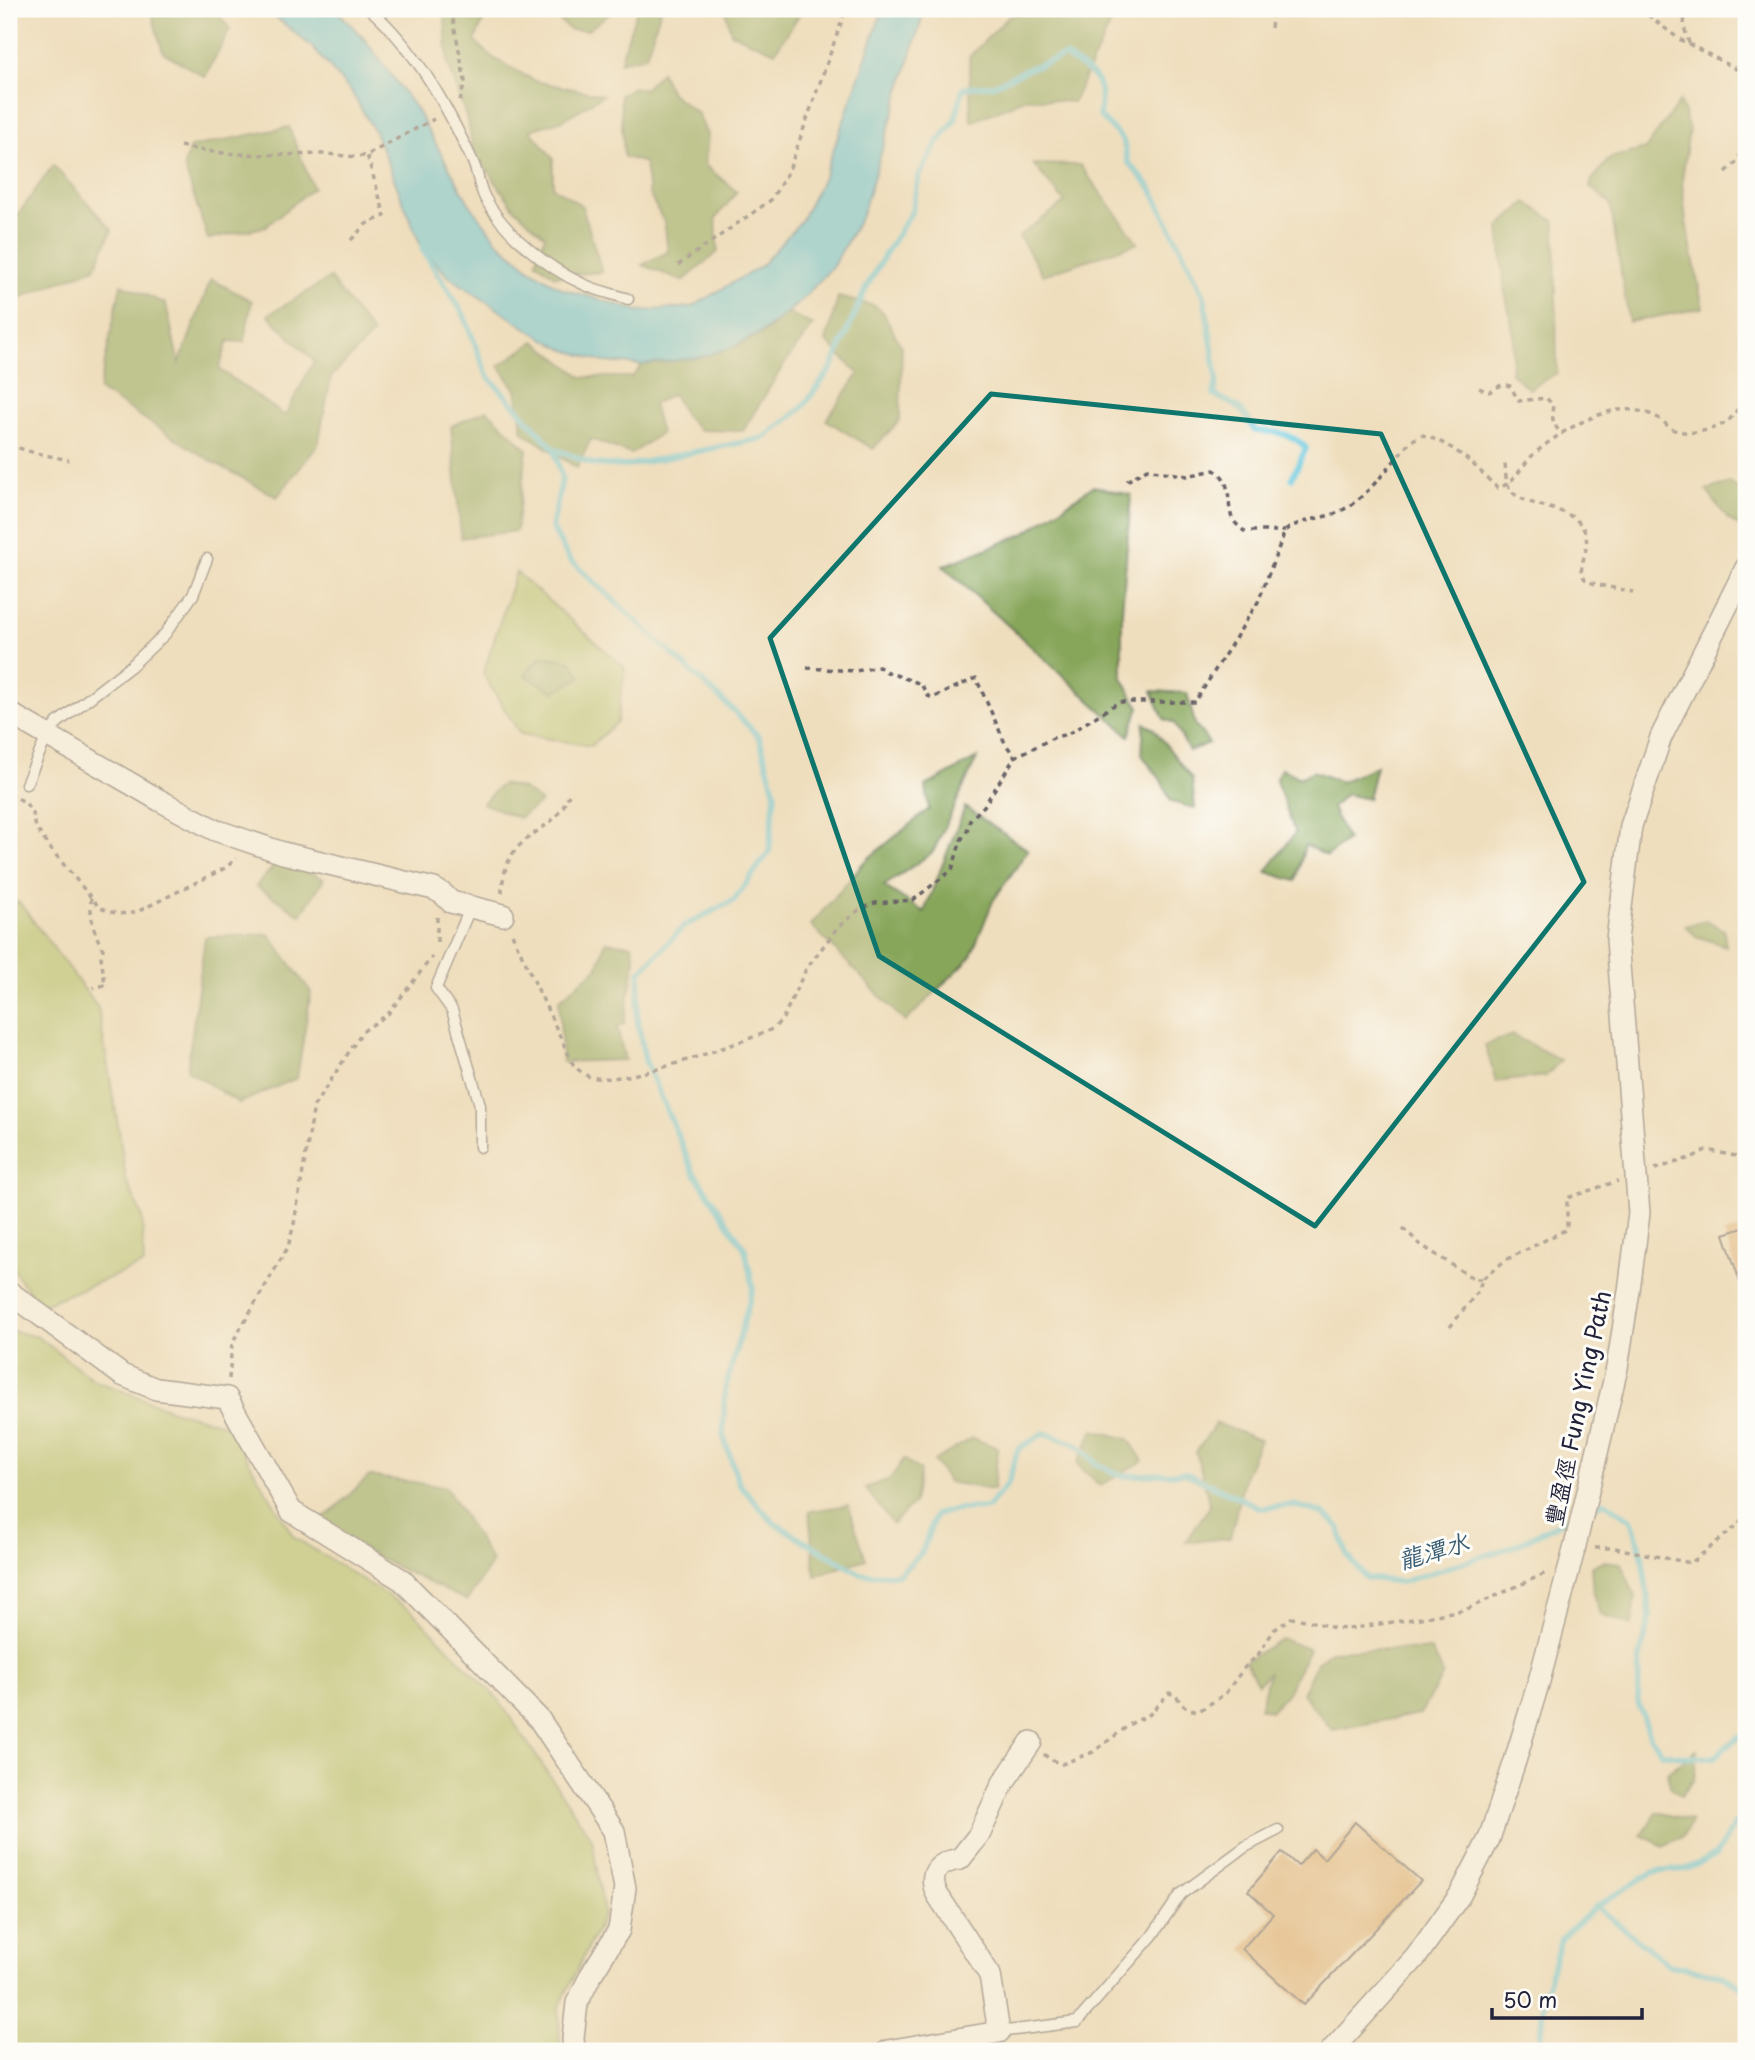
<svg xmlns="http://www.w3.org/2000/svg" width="1755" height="2060" viewBox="0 0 1755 2060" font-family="'Playpen Sans','LXGW WenKai TC',sans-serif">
<rect width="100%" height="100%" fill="#fdfcf7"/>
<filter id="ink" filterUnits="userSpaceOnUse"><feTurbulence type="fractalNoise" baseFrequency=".0143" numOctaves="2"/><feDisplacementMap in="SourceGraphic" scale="14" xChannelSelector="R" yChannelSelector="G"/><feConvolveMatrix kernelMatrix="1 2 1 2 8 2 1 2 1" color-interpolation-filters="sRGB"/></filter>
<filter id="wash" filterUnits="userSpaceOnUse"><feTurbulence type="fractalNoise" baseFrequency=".00686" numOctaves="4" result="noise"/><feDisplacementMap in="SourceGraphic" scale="28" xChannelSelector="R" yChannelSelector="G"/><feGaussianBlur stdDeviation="1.57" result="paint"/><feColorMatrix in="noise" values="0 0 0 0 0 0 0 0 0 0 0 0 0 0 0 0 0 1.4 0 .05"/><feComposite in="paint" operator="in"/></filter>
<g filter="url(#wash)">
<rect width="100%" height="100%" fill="#efdebd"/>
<path fill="#aabf64" stroke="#667050" stroke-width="2" d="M516 572 625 668 617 722 591 746 520 734 483 674Z
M9 900 20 903 98 1008 119 1131 126 1180 142 1216 144 1264 41 1305 21 1282 9 1261Z
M9 1330 38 1337 94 1380 172 1410 227 1425 294 1537 412 1611 498 1699 592 1839 604 1914 559 2008 560 2051H9Z"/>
<path fill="#87a65a" stroke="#54644a" stroke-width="2" d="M146 9H214L230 29 205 77 163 52 152 15Z
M444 9H483L487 11 475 41 493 58 535 81 603 95 563 120 530 130 553 158V187L582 206 602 272 555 276 536 262 545 236 514 208 473 150 468 123 448 63Z
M546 9H616L588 30H570Z
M637 9H661L646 56 620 62Z
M725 9H803L775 52 731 33Z
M1034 9H1118L1073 102 1027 98 971 122 969 57 1008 17Z
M661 72 671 93 698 114 708 137 705 165 737 192 716 218 718 252 683 281 642 265 668 252 664 222 649 194 645 163 624 157 620 95 633 87 644 89Z
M1680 101 1689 129 1682 181 1686 221 1703 308 1629 322 1610 203 1590 187 1592 180 1610 158 1645 149Z
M289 127 313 188 265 227 208 239 184 166 190 147Z
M1033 164 1080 165 1138 243 1043 275 1019 236 1065 202Z
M53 165 112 230 95 268 9 302V195L17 216Z
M1526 202 1555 221 1557 373 1529 389 1511 373 1514 335 1505 292 1499 227Z
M330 278 373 334 331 377 318 445 277 497 211 461 99 390 121 284 166 304 179 364 211 279 252 301 244 342 228 341 219 369 285 416 314 361 268 315Z
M838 297 875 306 883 312 902 348 900 420 873 449 826 420 859 374 826 341Z
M787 312 813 325 783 366 743 431 700 430 685 416 673 394 653 404 661 433 631 454 591 439 577 468 523 432 516 390 499 366 535 341 582 377H633L642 365C684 359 725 356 762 333 771 327 779 319 787 312Z
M487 410 527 449 516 531 461 538 451 426Z
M1730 483 1746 494V531L1728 519 1706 490Z
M1093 486 1131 495 1122 612V678L1139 707 1129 736 943 566 1024 534Z
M541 656 571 661 581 677 554 692 525 675Z
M1152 691 1187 693 1195 724 1209 743 1189 751 1174 723 1164 719Z
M1144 723 1154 729 1192 779 1195 808 1171 802 1161 780 1142 755Z
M977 758 933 852 884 886 924 912 965 807 1028 850 993 901 970 958 905 1022 811 925 864 862 929 809 926 786Z
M1376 766 1368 799 1346 794 1332 808 1347 840 1327 856 1305 845 1296 881 1266 872 1295 833 1276 780 1281 768 1300 778 1313 771 1341 782Z
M502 784 523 789 541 802 519 818 482 803Z
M281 858 324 879 301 915 256 886Z
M1706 920 1724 930 1726 946 1696 936 1685 926Z
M269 934 311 992 297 1078 239 1103 187 1070 205 937Z
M605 942 632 945 635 960 624 1024 617 1027 625 1060 562 1062 559 1000 598 967Z
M1512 1035 1561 1060 1546 1076 1496 1082 1485 1045Z
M1216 1423 1260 1440 1245 1475 1230 1538 1185 1542 1210 1506 1196 1452Z
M1094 1430 1129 1439 1143 1461 1100 1486 1077 1464Z
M972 1438 998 1448 993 1490 948 1482 934 1461Z
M904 1459 920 1471 914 1503 893 1524 865 1488 890 1479Z
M369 1476 446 1487 492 1562 467 1601 388 1563 316 1522 331 1512Z
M848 1505 866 1559 815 1576 809 1511Z
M1603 1561 1621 1563 1635 1595 1632 1625 1600 1614 1593 1594 1591 1566Z
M1281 1639 1309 1649 1287 1693 1270 1711 1260 1708 1269 1672 1258 1684 1245 1661Z
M1373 1649 1431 1650 1443 1675 1420 1714 1332 1730 1302 1693 1317 1662 1332 1651Z
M1697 1750 1694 1780 1681 1796 1670 1786 1668 1772Z
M1657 1812 1692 1821 1682 1837 1663 1846 1641 1835Z"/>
<path fill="#61c7de" stroke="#42748c" stroke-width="2" d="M266 9H336L366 41 416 109 469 203 498 242 530 269 563 289 639 311 691 307 761 266 801 221 824 176 883 9H925L862 215 833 266 799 303 762 332 733 347 702 357 642 365 604 362 563 349 529 330 448 276 422 249 376 134 352 93 312 47Z"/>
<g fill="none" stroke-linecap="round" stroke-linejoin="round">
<path stroke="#61c7de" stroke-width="6" d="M424 241 422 249 463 313 487 375 554 449 562 479 552 528 569 559 733 710 759 737 775 793 769 852 734 900 684 926 640 972 637 1017 645 1060 693 1171 745 1249 753 1288 725 1390 723 1435 739 1484 774 1523 861 1574 898 1575 922 1552 935 1515 957 1509 987 1508 1008 1483 1018 1449 1044 1433 1076 1444 1097 1464 1122 1476 1185 1473 1261 1508 1293 1505 1323 1513 1339 1527 1347 1555 1366 1578 1402 1582 1512 1547 1579 1513
M554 449 593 464 625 466 764 438 801 409 831 369 866 288 887 251 912 211 919 176 936 145 955 120 963 88 994 85 1030 68 1065 56C1093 75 1106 78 1099 115L1123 140 1128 162 1151 188 1204 295 1217 379 1214 395C1237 406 1243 407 1255 431 1278 432 1290 432 1306 448L1292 478
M1589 1509 1605 1502 1632 1521 1642 1555 1650 1616 1639 1661 1638 1702 1650 1736 1662 1753 1689 1757 1713 1758 1738 1737 1746 1740
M1596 1906 1669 1965 1721 1975 1746 1989
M1539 2051 1544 1995 1561 1939 1596 1906 1653 1872 1687 1869 1716 1855 1736 1822 1746 1817"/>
</g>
<g id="blocks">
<path fill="#dba35e" d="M1746 1227V1291H1743L1724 1234Z
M1355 1822 1421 1881 1304 2005 1242 1949 1273 1914 1248 1891 1282 1852 1298 1866 1313 1849 1324 1859Z"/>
</g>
</g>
<g filter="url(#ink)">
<use href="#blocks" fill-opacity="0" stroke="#6a6468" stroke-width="2"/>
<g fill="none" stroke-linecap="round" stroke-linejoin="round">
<defs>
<path id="lane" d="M370 9C417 51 447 106 473 162 478 173 479 187 485 198 504 233 547 268 583 284 597 291 614 294 628 299
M26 784 47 736 57 723 131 666 165 634 193 595 207 559
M471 906 436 988 452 1010 480 1105V1147
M999 2032 1077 2022 1152 1936 1181 1894 1245 1847 1278 1830"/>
<path id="street" d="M9 713 159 800 215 830 283 853 434 889 443 894 451 902 503 915
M9 1292 122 1375 156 1389 227 1398 291 1511 402 1580 539 1719 614 1831 625 1888 619 1930 592 1973 577 2003 573 2038 574 2051
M887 2051 999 2032 990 1975 937 1894C927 1872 940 1862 960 1859L979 1835 1003 1783 1031 1742
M1331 2051 1416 1957 1460 1895 1489 1839 1515 1761 1539 1681 1575 1546 1617 1368 1629 1291 1639 1213 1617 940 1631 826 1661 737 1746 568"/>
</defs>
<use href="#lane" stroke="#6a6468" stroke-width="13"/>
<use href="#street" stroke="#6a6468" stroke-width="24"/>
<path stroke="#6a6468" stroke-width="3.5" stroke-dasharray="5 5" stroke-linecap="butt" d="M451 9 465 81 460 101
M1640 9 1679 39 1746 74
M1685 9 1684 27 1689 43
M1271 28 1273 9
M180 146C227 157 276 155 323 154 339 154 352 159 367 155L434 119
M1726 172 1735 164 1746 146
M351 240 366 224 385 216 367 155
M678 265 771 200 789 170 846 9
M1479 388 1489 392 1503 384 1510 386 1519 401 1546 398 1553 405C1551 417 1553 427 1563 434
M9 445 35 453 69 460
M1505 464C1506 471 1505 479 1508 485 1517 509 1565 503 1581 525 1597 546 1572 568 1586 580 1592 585 1622 589 1633 592
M1127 481 1147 469 1187 476 1214 470C1233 480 1226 501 1232 518 1234 523 1240 527 1244 531H1285
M807 668 855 671 879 667 887 672 921 684 928 696 932 698 976 678 1005 743 1015 757
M9 794 25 802 33 814 36 828 50 848 99 907C113 914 122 915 137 912L227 867 236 858
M502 893C502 877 507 858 519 846 539 826 556 826 569 795
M91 898C90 917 93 932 103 949L101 957 105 985 93 988
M437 917V944
M512 934 573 1064C577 1069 584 1075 590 1077 626 1086 721 1048 759 1035L774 1028 783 1018 806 969 838 927 859 910 875 903 913 900 952 870 961 840 967 831 970 820 984 806 1015 757 1055 737 1068 734 1119 702H1195L1258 602 1285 531C1303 517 1328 520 1346 508 1371 493 1392 462 1411 441L1422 435C1443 441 1460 452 1477 468 1484 474 1490 482 1498 488 1514 484 1522 465 1533 455 1553 437 1582 419 1608 412 1624 407 1645 410 1660 419 1665 422 1667 427 1672 429 1687 436 1711 431 1725 423 1733 418 1739 406 1746 399
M1655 1169 1693 1157 1706 1150 1746 1158
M1403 1228 1421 1245 1474 1279H1482
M1450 1327 1479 1290 1482 1279 1506 1260 1567 1229V1198L1618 1181
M229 1379 232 1343 288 1247 294 1224 314 1106 362 1032 388 1014 432 957
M1595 1548H1615L1691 1563 1734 1528 1746 1515
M1044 1754 1049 1759 1062 1764 1093 1752 1132 1723 1149 1715 1169 1693 1176 1695C1182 1706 1186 1709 1199 1711L1225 1694 1244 1668 1258 1655 1274 1630 1291 1618 1306 1620 1334 1628 1348 1629 1426 1617 1467 1609 1546 1573"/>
<use href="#lane" stroke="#fff" stroke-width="10"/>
<use href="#street" stroke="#fff" stroke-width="21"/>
</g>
</g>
<path d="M0 0H1755V2060H0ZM991 394 1381 434 1584 882 1315 1226 879 956 770 638Z" fill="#efdebd" fill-opacity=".55" fill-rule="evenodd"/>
<path fill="none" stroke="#0f766e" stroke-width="5" stroke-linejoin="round" d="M991 394 1381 434 1584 882 1315 1226 879 956 770 638Z"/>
<g text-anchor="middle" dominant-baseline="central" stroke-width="6" stroke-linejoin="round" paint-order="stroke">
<g font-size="23" fill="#22223b" stroke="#fdfcf7">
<text transform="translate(1577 1408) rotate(-78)">豐盈徑 Fung Ying Path</text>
</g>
<g font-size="24" font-style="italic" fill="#385c74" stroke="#fdfcf7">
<text transform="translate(1433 1550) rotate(-16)">龍潭水</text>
</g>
</g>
<rect width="1755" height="2060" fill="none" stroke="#fdfcf7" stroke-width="35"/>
<path d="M1492 2008v10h150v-10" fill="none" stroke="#22223b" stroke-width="3.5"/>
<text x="1503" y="2008" font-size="21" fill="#22223b" stroke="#fdfcf7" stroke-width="5" paint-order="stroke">50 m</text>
</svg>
